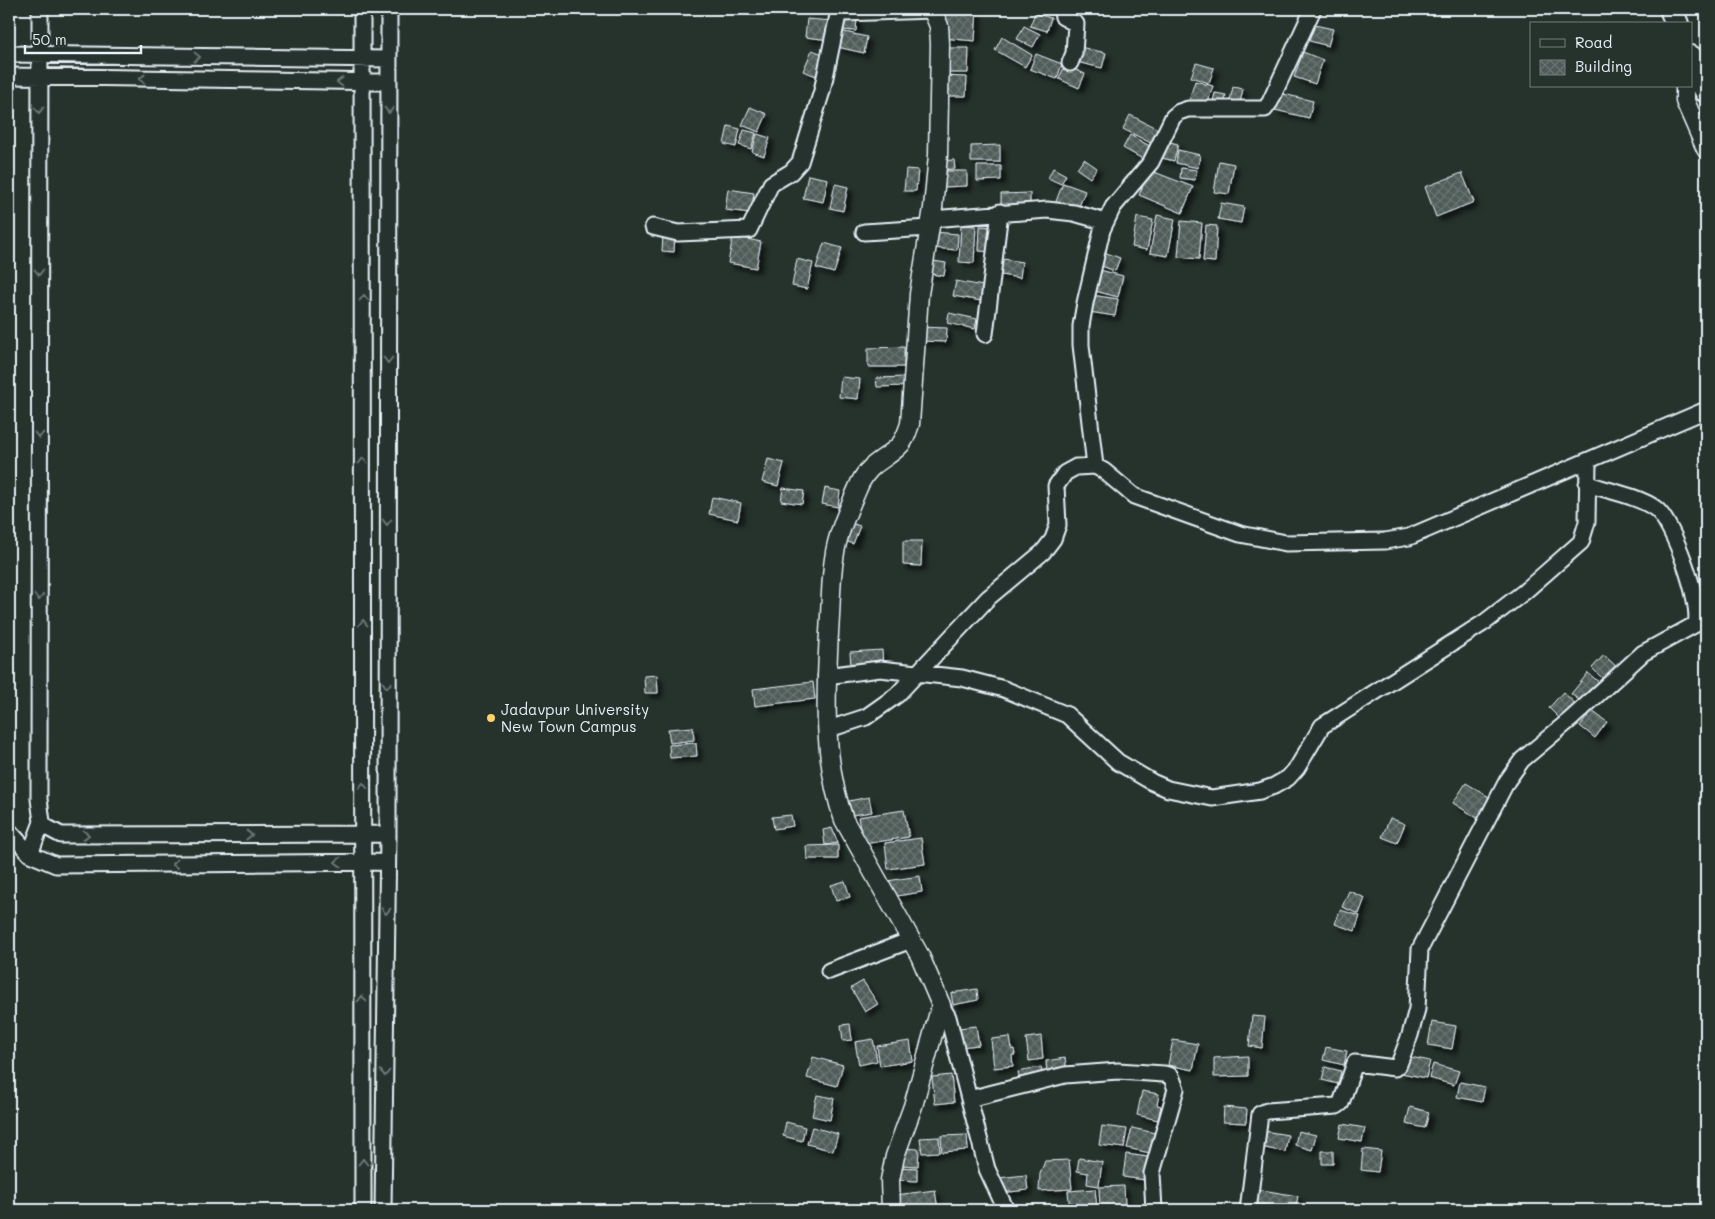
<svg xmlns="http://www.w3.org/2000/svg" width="1715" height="1219" viewBox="0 0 1715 1219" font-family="Mali,sans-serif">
<defs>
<pattern id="building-cross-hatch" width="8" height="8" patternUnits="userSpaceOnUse" patternTransform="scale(1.25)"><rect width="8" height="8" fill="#505c59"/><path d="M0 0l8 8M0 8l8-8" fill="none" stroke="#697472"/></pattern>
<filter id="shadow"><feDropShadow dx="4.5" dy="4.5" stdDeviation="2.5" flood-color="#0009"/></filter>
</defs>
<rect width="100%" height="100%" fill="#26332d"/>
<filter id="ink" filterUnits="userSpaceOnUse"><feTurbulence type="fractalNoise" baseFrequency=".02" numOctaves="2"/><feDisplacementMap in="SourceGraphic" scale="10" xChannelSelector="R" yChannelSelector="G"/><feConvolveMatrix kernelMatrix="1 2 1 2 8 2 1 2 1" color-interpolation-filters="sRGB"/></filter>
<g filter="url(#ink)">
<path fill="url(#building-cross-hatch)" stroke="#e8f1f8" filter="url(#shadow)" d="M944 9H977L975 41 942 38Z
M1036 9H1053L1052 15 1036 11Z
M1035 13 1051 18 1047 31 1030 26Z
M843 16 857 17 856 31 842 30Z
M807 19 832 21 830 40 805 37Z
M1310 24 1333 29 1328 46 1306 40Z
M1024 26 1040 34 1033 47 1017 39Z
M840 31 867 37 864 53 837 47Z
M1002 37 1032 55 1025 67 995 50Z
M1080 47 1106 53 1102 68 1076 62Z
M942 48H969L968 73H941Z
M812 50 828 56 819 77 803 71Z
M1303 52 1323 60 1315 84 1294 77Z
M1036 54 1062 64 1057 79 1030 69Z
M1196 63 1214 68 1209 83 1191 77Z
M1065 65 1085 74 1079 88 1059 79Z
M942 76 967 77 966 96H941Z
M1195 81 1213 86 1206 109 1188 104Z
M1233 87 1243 89 1239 107 1229 105Z
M1215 93 1226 95 1223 109 1212 106Z
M1279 93 1313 101 1309 118 1275 110Z
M750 107 767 114 759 132 742 125Z
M1130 115 1160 130 1153 144 1123 129Z
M728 126 740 129 736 147 724 144Z
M744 130 756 133 751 149 739 145Z
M757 134 770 138 764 156 752 152Z
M1130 135 1155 149 1148 162 1123 148Z
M1162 140 1178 144 1174 161 1158 157Z
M1000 145V162H971V146Z
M1178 150 1200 155 1198 168 1176 163Z
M1084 159 1097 168 1090 178 1077 169Z
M954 160 955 169 938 170 937 161Z
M1219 161 1234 164 1229 194 1214 192Z
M977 166H1001V180L977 181Z
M1053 168 1066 175 1061 184 1048 178Z
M1181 168 1197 170 1195 180 1180 178Z
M906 169 918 170 916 191H904Z
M1149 170 1193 187 1182 213 1139 195Z
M942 171H967V186L942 187Z
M1462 173 1474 202 1436 217 1425 187Z
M808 175 828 179 823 202 803 198Z
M1063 183 1085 191 1077 212 1055 204Z
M835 184 848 187 843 211 830 208Z
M728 189 754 193 751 213 725 210Z
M1030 193V210H1001V194Z
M1221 203 1244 207 1241 223 1218 219Z
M1157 215 1175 219 1168 256 1150 253Z
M1137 217 1153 220 1147 250 1132 247Z
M1181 221 1202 223 1199 259 1178 257Z
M961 225 976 226 974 263 959 262Z
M1206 225 1217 226 1215 262 1203 261Z
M980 226 993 227 992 252 979 251Z
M934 232 958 234 957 250 932 248Z
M663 235 675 236 674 252 662 251Z
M733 236 761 242 756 268 728 263Z
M824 243 842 248 834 273 816 268Z
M1101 251 1120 258 1115 271 1096 264Z
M997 258 1022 262 1020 278 994 274Z
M797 259 813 263 807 289 792 286Z
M927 260 946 263 944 276 924 273Z
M1096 269 1123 276 1118 297 1091 290Z
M956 281 983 286 981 301 953 296Z
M1091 295 1118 299 1115 316 1089 312Z
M949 313 977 319 975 329 947 323Z
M921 327 947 328 946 342 920 341Z
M904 347V367H868V348Z
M841 377 860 379 858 399 839 397Z
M906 377V386L877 387 876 378Z
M768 459 784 463 778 486 762 482Z
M783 488 804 491 802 504 781 501Z
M825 488 840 491 838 507 822 504Z
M712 497 741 503 738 520 709 514Z
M848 522 860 526 853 544 841 539Z
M903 541H922L921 566 903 565Z
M882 650 883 665 851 667 850 652Z
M1604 655 1620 670 1607 683 1592 668Z
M1588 673 1601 684 1584 704 1571 694Z
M657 675 658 693H645L644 676Z
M813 682 815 699 755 706 753 689Z
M1563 692 1577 705 1562 721 1549 708Z
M1592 711 1607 722 1595 738 1580 726Z
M693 727 694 740 670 743 668 729Z
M696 743 697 756 670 758 669 745Z
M1466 783 1494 800 1482 821 1453 803Z
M869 797 872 812 852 815 849 801Z
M904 810 909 837 863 844 858 817Z
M791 815 793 826 774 829 772 817Z
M1390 818 1405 824 1397 843 1382 837Z
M832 828 838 843 825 845 823 830Z
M921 838 925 864 888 869 885 843Z
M838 845V859H807L806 846Z
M920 876 922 892 890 897 887 881Z
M845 881 850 897 836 901 831 885Z
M1349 891 1365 898 1359 914 1342 907Z
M1340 910 1360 916 1355 931 1335 924Z
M863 981 878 1004 865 1012 851 988Z
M977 989 978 1000 953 1005 951 993Z
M1252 1016 1265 1017 1262 1048 1249 1046Z
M1432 1022 1456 1026 1452 1049 1428 1045Z
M850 1024 852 1040 843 1041 841 1025Z
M976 1026 979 1045 960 1047 958 1028Z
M1041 1036 1043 1059 1029 1061 1026 1038Z
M1010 1037 1012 1050 1014 1049 1015 1055H1012L1013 1066 994 1068 991 1039Z
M873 1039 877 1061 859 1065 855 1042Z
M1173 1040 1198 1044 1193 1070 1168 1065Z
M910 1041 913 1061 880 1066 877 1046Z
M1326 1047 1347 1051 1344 1065 1323 1060Z
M1248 1056V1076L1214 1077V1058Z
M1405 1056 1430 1061 1426 1078 1401 1073Z
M813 1057 843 1065 837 1086 807 1078Z
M1065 1058 1067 1071 1047 1073 1046 1061Z
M1433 1064 1459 1071 1454 1085 1429 1078Z
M1041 1067 1044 1080 1021 1086 1018 1072Z
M1325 1067 1341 1071 1338 1084 1322 1080Z
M951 1075 954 1102 935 1104 932 1077Z
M1460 1082 1485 1087 1482 1102 1457 1097Z
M1142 1091 1159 1094 1157 1105 1161 1106 1158 1120 1137 1115Z
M817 1095 834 1098 830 1120 812 1116Z
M1224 1107 1247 1109 1246 1123 1223 1122Z
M1410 1107 1429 1112 1425 1128 1406 1124Z
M786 1122 805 1127 802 1141 783 1136Z
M1342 1124 1365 1128 1362 1142 1339 1138Z
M1102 1126 1127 1129 1124 1148 1099 1145Z
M812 1127 838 1134 833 1151 807 1144Z
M1132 1128 1155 1133 1150 1153 1127 1148Z
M1258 1130 1288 1135 1285 1152 1255 1146Z
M1298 1131 1316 1135 1312 1150 1295 1145Z
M967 1135 968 1150 942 1152 941 1136Z
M939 1137 940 1152 922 1153 920 1138Z
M900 1148 919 1149 918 1166 899 1165Z
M1363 1149 1381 1151 1378 1172 1361 1170Z
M1322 1151H1333V1164H1322Z
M1126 1154 1148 1157 1145 1180 1123 1177Z
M1079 1158 1102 1162 1099 1186 1087 1184 1088 1173 1077 1171Z
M1069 1160 1072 1189 1039 1191 1040 1174 1045 1161Z
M896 1167 917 1168V1181L896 1180Z
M1026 1175 1028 1190 1000 1193 998 1178Z
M1124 1186 1125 1207 1100 1208 1099 1187Z
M1095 1189 1097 1208 1070 1210 1068 1191Z
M1256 1189 1298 1196 1295 1210 1254 1203Z
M935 1190 938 1210H898L896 1195Z"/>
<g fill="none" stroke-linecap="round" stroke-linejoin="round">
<defs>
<path id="minor" d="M362 9 363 1210
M1061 9 1063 17 1076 24 1074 53 1070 63
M9 54 389 59
M9 76 389 82
M931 219 1047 210 1074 213 1106 222
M653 227 678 233 749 230 771 184 791 172 800 162 822 91 838 15 842 13 933 10
M864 232 929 228
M985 334 1000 212
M1095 466 1081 345V326L1085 303 1102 230 1113 207 1151 162 1173 117 1179 112 1188 109H1265L1270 102 1313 9
M826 676 880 669 962 678 1004 689 1067 715 1118 762 1152 782 1168 789 1212 798 1260 791 1274 786 1288 778 1297 768 1322 726 1485 622 1524 592 1581 542 1587 522 1588 461
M829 729 866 717 897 695 988 598 1043 552 1053 539 1058 525 1056 486 1065 473 1076 467 1095 466 1104 471 1134 496 1240 534 1286 543 1385 541 1409 537 1706 410
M42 822 46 827 61 835 388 834
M9 831 30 854 56 865 387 862
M30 854 42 822 39 799 40 9
M829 971 911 940
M941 1005 948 1017 987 1169 1006 1210
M969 1099 1065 1075 1118 1071 1164 1074 1171 1076 1176 1089 1152 1173 1154 1210
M383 1210 388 834 389 9
M1248 1210 1260 1114 1267 1111 1337 1106 1341 1103 1355 1063 1395 1068 1399 1064 1410 1035 1417 1009 1420 949 1507 781 1522 760 1571 719 1643 653 1696 624C1702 603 1673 522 1656 509 1641 497 1606 490 1587 484"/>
<path id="tertiary" d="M1685 86V101L1706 149
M891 1210 890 1180 895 1156 913 1106 941 1005 920 956 844 820C821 756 826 682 830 616 831 597 831 577 834 559 837 533 850 506 860 483 870 463 883 461 898 447 905 441 907 432 910 424L919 294 933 208 938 155 940 44 939 26 932 9"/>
<path id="primary" d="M1671 9 1677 24
M1691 57 1706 91"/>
</defs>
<use href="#minor" stroke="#e8f1f8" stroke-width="19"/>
<use href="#tertiary" stroke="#e8f1f8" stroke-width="21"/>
<use href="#primary" stroke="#e8f1f8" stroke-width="26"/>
<use href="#minor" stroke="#26332d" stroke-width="15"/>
<use href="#tertiary" stroke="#26332d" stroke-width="18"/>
<use href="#primary" stroke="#26332d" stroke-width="22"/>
</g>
<defs><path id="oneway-chevron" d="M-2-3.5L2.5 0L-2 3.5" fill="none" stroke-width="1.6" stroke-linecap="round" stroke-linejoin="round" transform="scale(1.25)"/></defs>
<g stroke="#6a7674">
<use href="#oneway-chevron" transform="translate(197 57) rotate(1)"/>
<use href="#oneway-chevron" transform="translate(142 79) rotate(-179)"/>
<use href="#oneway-chevron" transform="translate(340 82) rotate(-179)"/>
<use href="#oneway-chevron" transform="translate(39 110) rotate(90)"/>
<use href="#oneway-chevron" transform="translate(389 110) rotate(90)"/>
<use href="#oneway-chevron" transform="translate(39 272) rotate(90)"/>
<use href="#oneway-chevron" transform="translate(364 298) rotate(-90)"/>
<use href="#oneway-chevron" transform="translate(388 360) rotate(90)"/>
<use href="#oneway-chevron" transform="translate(39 435) rotate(90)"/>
<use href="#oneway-chevron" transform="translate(363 461) rotate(-90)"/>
<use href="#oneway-chevron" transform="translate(387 522) rotate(90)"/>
<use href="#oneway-chevron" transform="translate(39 597) rotate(90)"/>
<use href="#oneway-chevron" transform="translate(363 623) rotate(-90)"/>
<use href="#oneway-chevron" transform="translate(387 685) rotate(90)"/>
<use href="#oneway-chevron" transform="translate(363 786) rotate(-90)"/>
<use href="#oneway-chevron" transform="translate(86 835)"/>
<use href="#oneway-chevron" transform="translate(249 835)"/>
<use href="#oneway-chevron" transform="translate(338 862) rotate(179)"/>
<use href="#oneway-chevron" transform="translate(175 864) rotate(179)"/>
<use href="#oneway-chevron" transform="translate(386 911) rotate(91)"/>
<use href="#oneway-chevron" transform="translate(362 999) rotate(-90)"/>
<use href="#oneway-chevron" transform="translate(385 1073) rotate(91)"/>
<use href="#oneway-chevron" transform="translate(363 1162) rotate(-90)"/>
</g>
</g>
<circle fill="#ffd166" stroke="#26332d" stroke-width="2" cx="491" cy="718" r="5"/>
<g text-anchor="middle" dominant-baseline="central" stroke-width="4" stroke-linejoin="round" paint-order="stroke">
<g font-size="15" fill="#e8f1f8" stroke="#26332d" text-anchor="start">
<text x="501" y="709">Jadavpur University<tspan x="501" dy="17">New Town Campus</tspan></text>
</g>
</g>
<rect width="1715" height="1219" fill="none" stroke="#26332d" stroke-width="30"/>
<rect x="15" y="15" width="1685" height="1189" fill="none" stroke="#e8f1f8" stroke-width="2" filter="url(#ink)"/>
<rect x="1530" y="22" width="162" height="65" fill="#26332d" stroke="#747f7e"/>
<rect x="1540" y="39" width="25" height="8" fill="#26332d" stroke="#747f7e"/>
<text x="1575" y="48" font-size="15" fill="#e8f1f8">Road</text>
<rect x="1540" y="60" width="25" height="15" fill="url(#building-cross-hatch)" stroke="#747f7e"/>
<text x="1575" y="72" font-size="15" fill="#e8f1f8">Building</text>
<path d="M25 45v8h116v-8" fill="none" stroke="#e8f1f8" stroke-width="2.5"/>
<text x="32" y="45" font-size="15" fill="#e8f1f8" stroke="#26332d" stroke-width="4" paint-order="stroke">50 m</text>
</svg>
